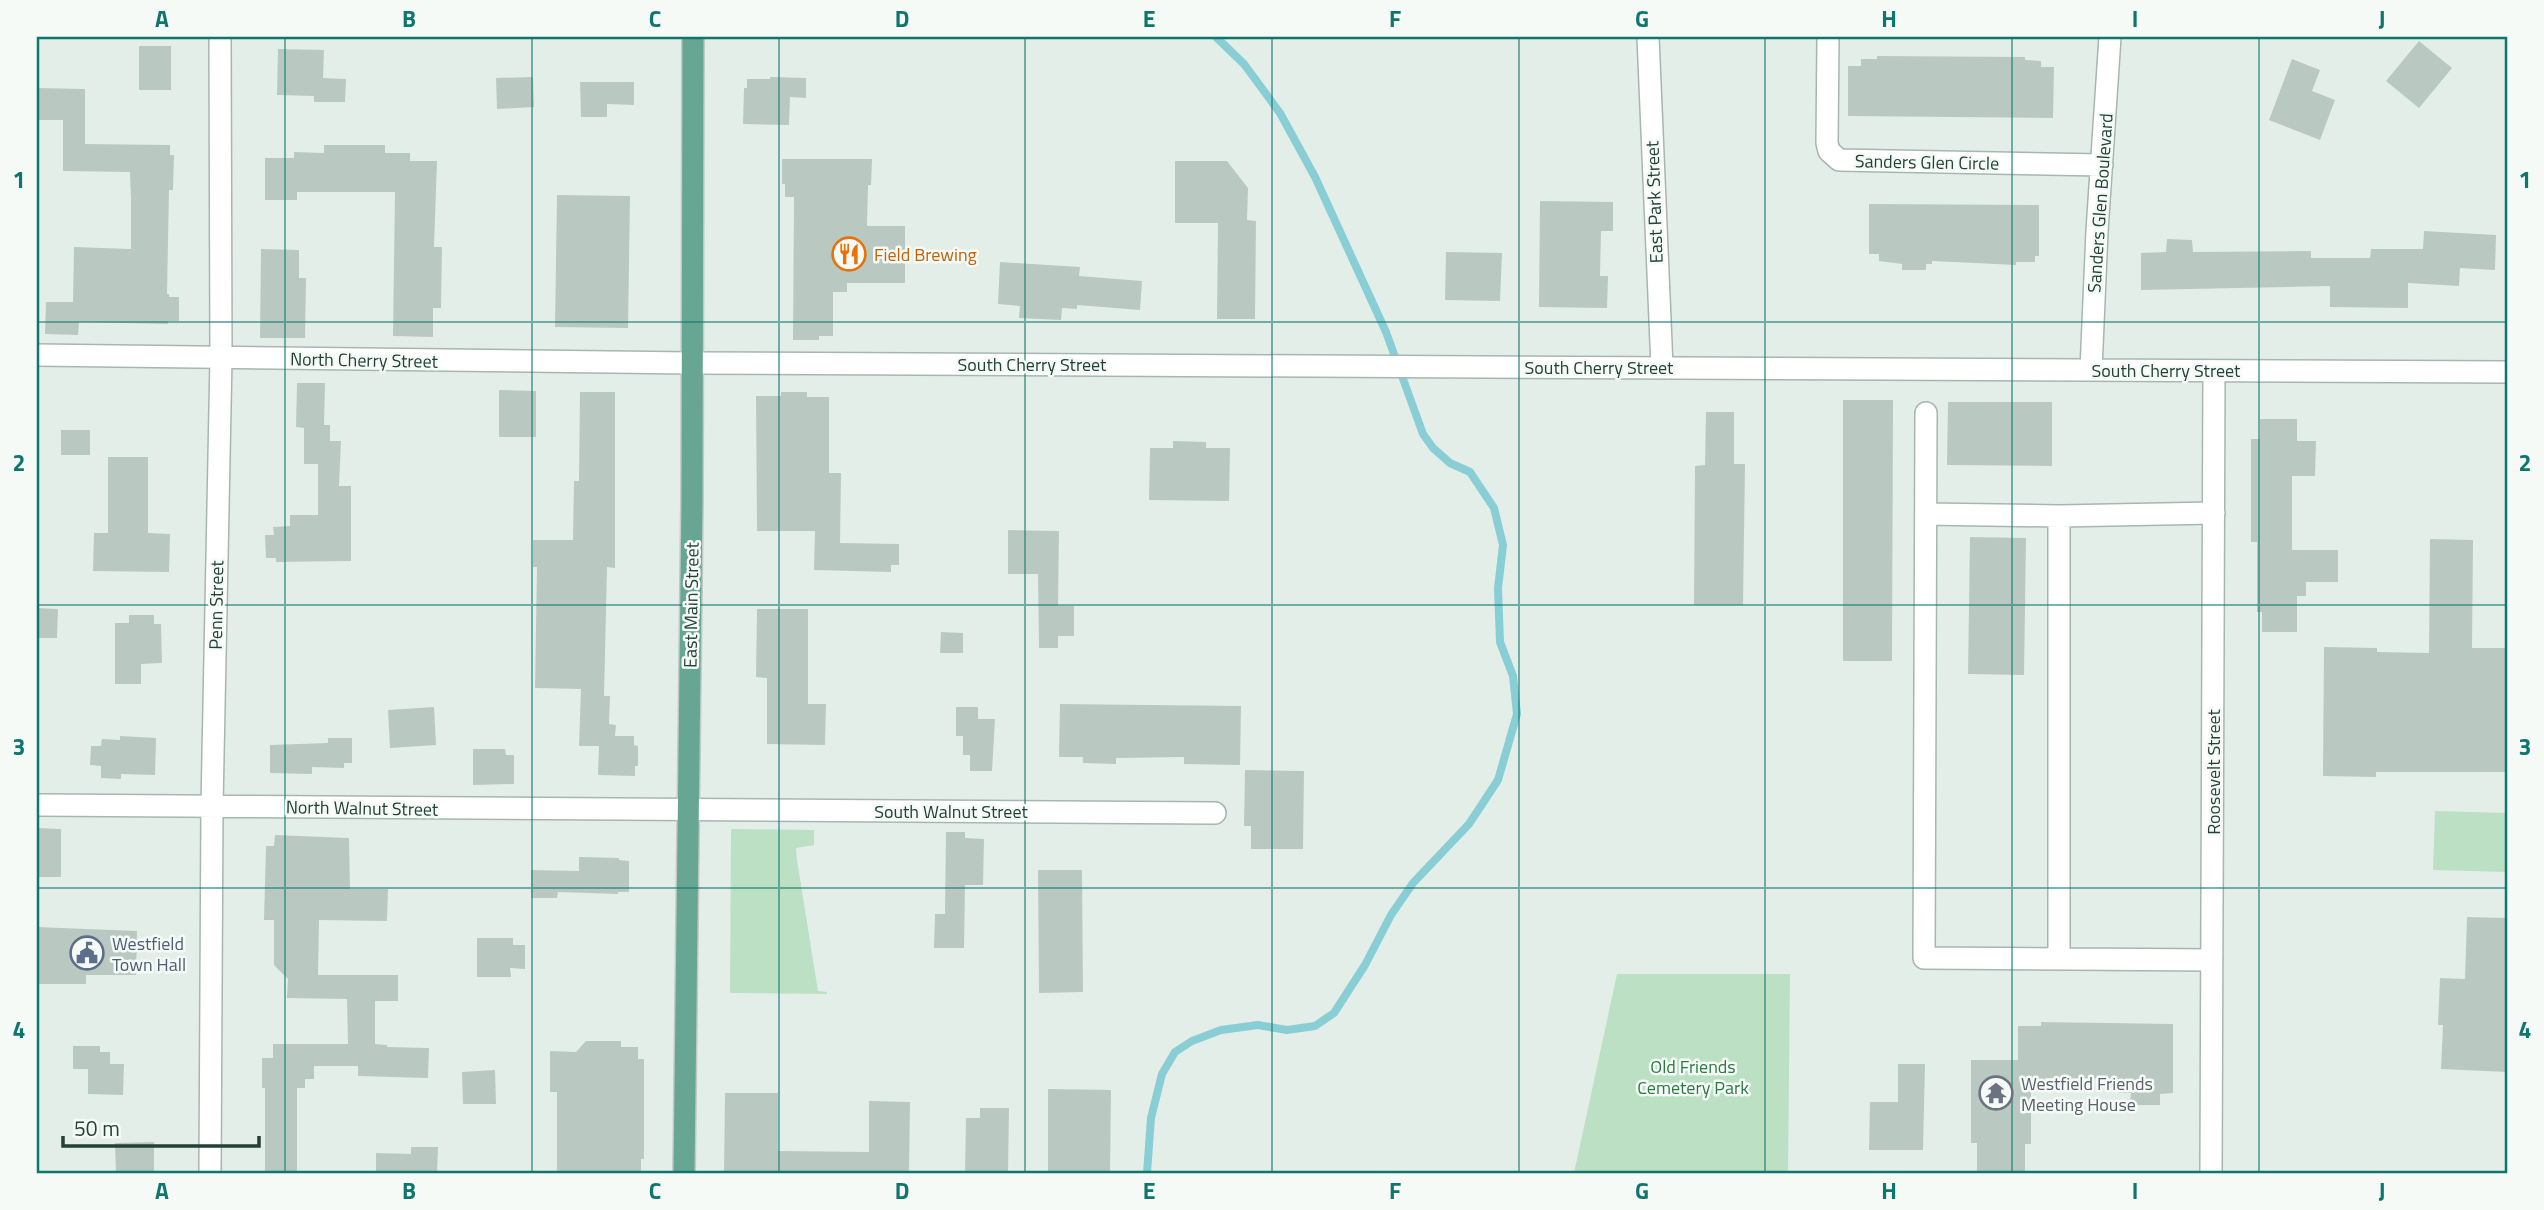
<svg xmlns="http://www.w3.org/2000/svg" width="2544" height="1210" viewBox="0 0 2544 1210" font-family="'Titillium Web',sans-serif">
<rect width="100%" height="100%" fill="#e4eee9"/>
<path fill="#bce0c4" d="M2435 811 2507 813V872L2433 870Z
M731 829 814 830V845L796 848 797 860 818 991 827 992V994L730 993Z
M1617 974H1790L1788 1173H1574Z"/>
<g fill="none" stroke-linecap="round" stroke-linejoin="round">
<path stroke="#8aced5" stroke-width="8" d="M1147 1173 1151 1118 1162 1074 1175 1052 1192 1041 1221 1030 1258 1025 1287 1030 1315 1026 1334 1013 1365 965 1391 915 1413 883 1469 824 1498 780 1517 714 1513 676 1500 642 1498 588 1503 545 1494 508 1470 472 1450 463 1433 448 1423 434 1386 332 1315 177 1280 113 1244 64 1216 37"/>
</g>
<path fill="#b9c9c2" d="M2419 41 2452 68 2419 108 2386 81Z
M139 46H171V90H139Z
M278 49 324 50 323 78 346 79 345 102H314V96L277 95Z
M1877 56 2025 57V60L2041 61V67H2054L2053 118 1848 116V66H1861V59H1877Z
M2292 59 2320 70 2312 91 2335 100 2320 140 2269 120Z
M533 77 534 107 497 109 496 78Z
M770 77 806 78V98L790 97 789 125 743 124 744 88H747V79H770Z
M580 82H634V105L607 104V117H581Z
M37 88 85 89V144L170 145V155H174L173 190H169L167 294H169V297H179V321H168V324L79 322 78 335 45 334 46 302H73L74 247 131 249V200L130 172 63 171V120H37Z
M324 145H385V153H410V161H437L434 247H442L441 308H433V337L393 336 395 192H297V200H265V158H294V152L324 153Z
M782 159H872L871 185H868L867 226H905V283H847V292H833V336H819V340H793L794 197H785V184H782Z
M1175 161H1227L1248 188 1247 220 1256 221 1255 319H1217L1218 223H1175Z
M557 195 630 196 628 328 555 327Z
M1540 201 1613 202V231H1601L1600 276H1608L1607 308 1539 307Z
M1869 204 2039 205V256H2035V262H2016V265L1932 261V264H1926V270H1902V264L1879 261V254H1869Z
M2424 231 2496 235 2495 270 2460 268 2459 286 2408 283V308L2330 307V286L2141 290V253L2166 252 2167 239 2192 240 2193 252 2311 251V258H2370L2371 249H2423Z
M261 249 299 250V278H306L305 338H260Z
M1446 252 1502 253 1500 301 1445 300Z
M1000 262 1080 267 1079 276 1142 281 1140 310 1077 305V309L1062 308 1061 320 1019 318 1020 306 998 304Z
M297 383H325L324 425H330V441H341L339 486H351V561L276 562V558H266L265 535H274L273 527 290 526V515H318V464H304V428L296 427Z
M499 390 536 391V437H499Z
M580 392H615V568L607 567 604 696H610L609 724 616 725 615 736H634V745L638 746V766H635V776L598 775 599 746H579L581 689 535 688 537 567H533V540H573L574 481H579Z
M781 392H807V397H829V473H841L840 543 899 544V565H891V572L814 570 815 531H757L756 396H781Z
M1843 400H1893L1892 661H1843Z
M1948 402H2052V466L1947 465Z
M1706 412H1734V464H1745L1743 605H1694L1695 466 1705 465Z
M2260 419H2297V441H2316L2315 476H2292V550H2338V582H2306V596H2297V632H2262V612H2257V542H2251V439H2260Z
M61 430H90V455H61Z
M1173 441 1206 442V448H1230L1229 501 1149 500 1150 448H1173Z
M108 457H148V533L170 534 169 572 93 571 94 533H108Z
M1008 530 1059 531 1058 606H1074V636H1058V648H1039L1038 574H1008Z
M1970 537 2026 538 2024 675 1968 674Z
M2430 539 2473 540 2472 648H2507V772H2376V777L2323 776 2324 647 2377 648V652L2429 653Z
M37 608 58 609 57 638H37Z
M757 609H808V704H826L825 745 767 744V678L756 677Z
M129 615H154V624H161L162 663 141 664V684H115V623H129Z
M941 632 963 633V653H940Z
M1060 704 1241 706 1240 765 1184 764V757L1116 758V764L1083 763V757H1059Z
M434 707 436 745 390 748 388 710Z
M956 707H978V719H995L992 771H970V755H963V736H956Z
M120 736 156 738 155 775 121 774V779L101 778V766L90 765 91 746H101L102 739 120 740Z
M328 738H352V763H344V768L312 767V774L270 773V745L328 743Z
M473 749H505L506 755H514V784L473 785Z
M1245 770 1304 771 1303 849H1251V826H1244Z
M37 828 61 829V877H37Z
M946 832H965V838L984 839 983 885H965L964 948H934L935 914H945Z
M275 835 349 838 350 889H388L387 921 319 920 318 975H398V1001H375V1044L387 1045V1047L429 1048 428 1078 358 1076V1066H314V1079H305V1088H297V1173H265V1088H262V1058H273V1044H348L347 999 287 998 288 979 274 965V920H264L266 846H274Z
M579 857 619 858V860L629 861V892H618V894L558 892 557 898H531V870L579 871Z
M1038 870H1082L1083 992 1039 993Z
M2467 917 2507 918V1072L2441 1069 2443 1025H2438L2440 978 2465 979Z
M37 927 137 931 136 975H86V984H37Z
M477 938H513V945H525V969L510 968 511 977H477Z
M2041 1022 2173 1024V1093L2160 1094V1105H2130L2131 1093H2119V1079L2045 1078V1083H2031V1144H2025V1173H1977V1143H1971V1060H2018V1026H2041Z
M586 1041H621V1047H638V1059H644V1159H641V1173H557V1092H550V1051L576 1052Z
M73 1046H100V1052H110V1064H124L123 1095 88 1094V1069H73Z
M1898 1064H1925L1923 1150H1869L1870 1102H1898Z
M495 1070 496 1104H463L462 1072Z
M1048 1089 1111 1090 1110 1173H1048Z
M725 1093H778V1151L869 1152V1101L910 1102 909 1173H724Z
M980 1108H1009L1008 1173H965L966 1118H980Z
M154 1142V1173H116L115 1143Z
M411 1147H438L437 1173H376V1153L411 1154Z"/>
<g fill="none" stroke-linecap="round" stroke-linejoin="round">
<defs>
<path id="minor" d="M1648 37 1662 367
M1828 37 1827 143 1829 151 1839 160 2102 165
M37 355 691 363 2507 372
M2091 370 2097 231 2110 37
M1926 413 1924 958 2212 960
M1926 514 2059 516
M37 805 1215 813
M2059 959V516L2214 513
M210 1173 212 806 221 358 220 37
M2211 1173 2214 371"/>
<path id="major" d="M684 1173 692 501 693 37"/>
</defs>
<use href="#minor" stroke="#a6b7b0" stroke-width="24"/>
<use href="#major" stroke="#c1cac7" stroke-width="24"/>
<use href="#minor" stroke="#fff" stroke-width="21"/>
<use href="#major" stroke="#67a692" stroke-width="21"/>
</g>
<path fill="none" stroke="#0f766e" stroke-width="2" stroke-opacity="0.55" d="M285 37V1173M532 37V1173M779 37V1173M1025 37V1173M1272 37V1173M1519 37V1173M1765 37V1173M2012 37V1173M2259 37V1173M37 322H2507M37 605H2507M37 888H2507"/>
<defs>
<symbol id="restaurant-ring" viewBox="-11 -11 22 22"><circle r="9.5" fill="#f5faf7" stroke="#e8710a" stroke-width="1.5"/><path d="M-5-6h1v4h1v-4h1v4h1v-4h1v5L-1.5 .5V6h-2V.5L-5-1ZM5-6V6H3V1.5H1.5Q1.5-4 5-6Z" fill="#e8710a"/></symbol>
<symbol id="civic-ring" viewBox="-11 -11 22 22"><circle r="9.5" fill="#f5faf7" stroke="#5c6f8a" stroke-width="1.5"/><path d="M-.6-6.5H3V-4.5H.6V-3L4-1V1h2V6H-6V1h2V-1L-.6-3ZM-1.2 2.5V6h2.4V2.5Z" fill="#5c6f8a"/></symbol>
<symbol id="temple-ring" viewBox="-11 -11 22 22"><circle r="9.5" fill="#f5faf7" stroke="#6b7280" stroke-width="1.5"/><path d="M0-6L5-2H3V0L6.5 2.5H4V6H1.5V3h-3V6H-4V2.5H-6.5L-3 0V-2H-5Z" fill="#6b7280"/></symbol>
</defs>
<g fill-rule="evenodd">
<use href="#restaurant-ring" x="830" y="235" width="38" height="38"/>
<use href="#civic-ring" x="68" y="934" width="38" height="38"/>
<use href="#temple-ring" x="1977" y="1074" width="38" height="38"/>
</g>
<g text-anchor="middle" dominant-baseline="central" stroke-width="5" stroke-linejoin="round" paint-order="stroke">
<g font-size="18" fill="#224137" stroke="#f5faf7">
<text transform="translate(1927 162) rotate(1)">Sanders Glen Circle</text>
<text transform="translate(1654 202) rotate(-92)">East Park Street</text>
<text transform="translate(2100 203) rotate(-86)">Sanders Glen Boulevard</text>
<text transform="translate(364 360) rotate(1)">North Cherry Street</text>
<text x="1032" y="364">South Cherry Street</text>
<text x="1599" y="367">South Cherry Street</text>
<text x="2166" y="370">South Cherry Street</text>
<text transform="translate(216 605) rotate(-89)">Penn Street</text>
<text transform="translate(691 605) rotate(-89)">East Main Street</text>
<text transform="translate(2213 772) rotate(-90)">Roosevelt Street</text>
<text transform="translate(362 808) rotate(1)">North Walnut Street</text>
<text x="951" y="811">South Walnut Street</text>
</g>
<g font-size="18" fill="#c56008" stroke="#f5faf7" text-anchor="start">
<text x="874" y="254">Field Brewing</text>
</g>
<g font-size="18" fill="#4e5e75" stroke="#f5faf7" text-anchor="start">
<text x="112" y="943">Westfield<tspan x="112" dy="21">Town Hall</tspan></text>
</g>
<g font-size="18" fill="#2a7a44" stroke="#f5faf7">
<text x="1693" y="1066">Old Friends<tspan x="1693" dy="21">Cemetery Park</tspan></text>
</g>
<g font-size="18" fill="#5b616d" stroke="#f5faf7" text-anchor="start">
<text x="2021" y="1083">Westfield Friends<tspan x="2021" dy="21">Meeting House</tspan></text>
</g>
</g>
<rect width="2544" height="1210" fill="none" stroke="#f5faf7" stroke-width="77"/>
<path d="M63 1136v10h196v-10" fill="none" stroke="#224137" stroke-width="3.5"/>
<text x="74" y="1136" font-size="21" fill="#224137" stroke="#f5faf7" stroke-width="5" paint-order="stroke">50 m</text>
<rect x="38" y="38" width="2468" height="1134" fill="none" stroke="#0f766e" stroke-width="2.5"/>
<g font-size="23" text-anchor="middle" font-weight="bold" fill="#0f766e">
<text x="162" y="27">A</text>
<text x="409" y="27">B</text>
<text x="655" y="27">C</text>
<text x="902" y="27">D</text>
<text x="1149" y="27">E</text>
<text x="1395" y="27">F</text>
<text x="1642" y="27">G</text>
<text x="1889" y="27">H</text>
<text x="2135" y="27">I</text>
<text x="2382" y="27">J</text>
<text x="19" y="188">1</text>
<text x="2525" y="188">1</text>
<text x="19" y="471">2</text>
<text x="2525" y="471">2</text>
<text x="19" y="755">3</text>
<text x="2525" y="755">3</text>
<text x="19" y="1038">4</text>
<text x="2525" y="1038">4</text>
<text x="162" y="1199">A</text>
<text x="409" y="1199">B</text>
<text x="655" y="1199">C</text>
<text x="902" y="1199">D</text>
<text x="1149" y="1199">E</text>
<text x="1395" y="1199">F</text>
<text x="1642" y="1199">G</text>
<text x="1889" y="1199">H</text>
<text x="2135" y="1199">I</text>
<text x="2382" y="1199">J</text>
</g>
</svg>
